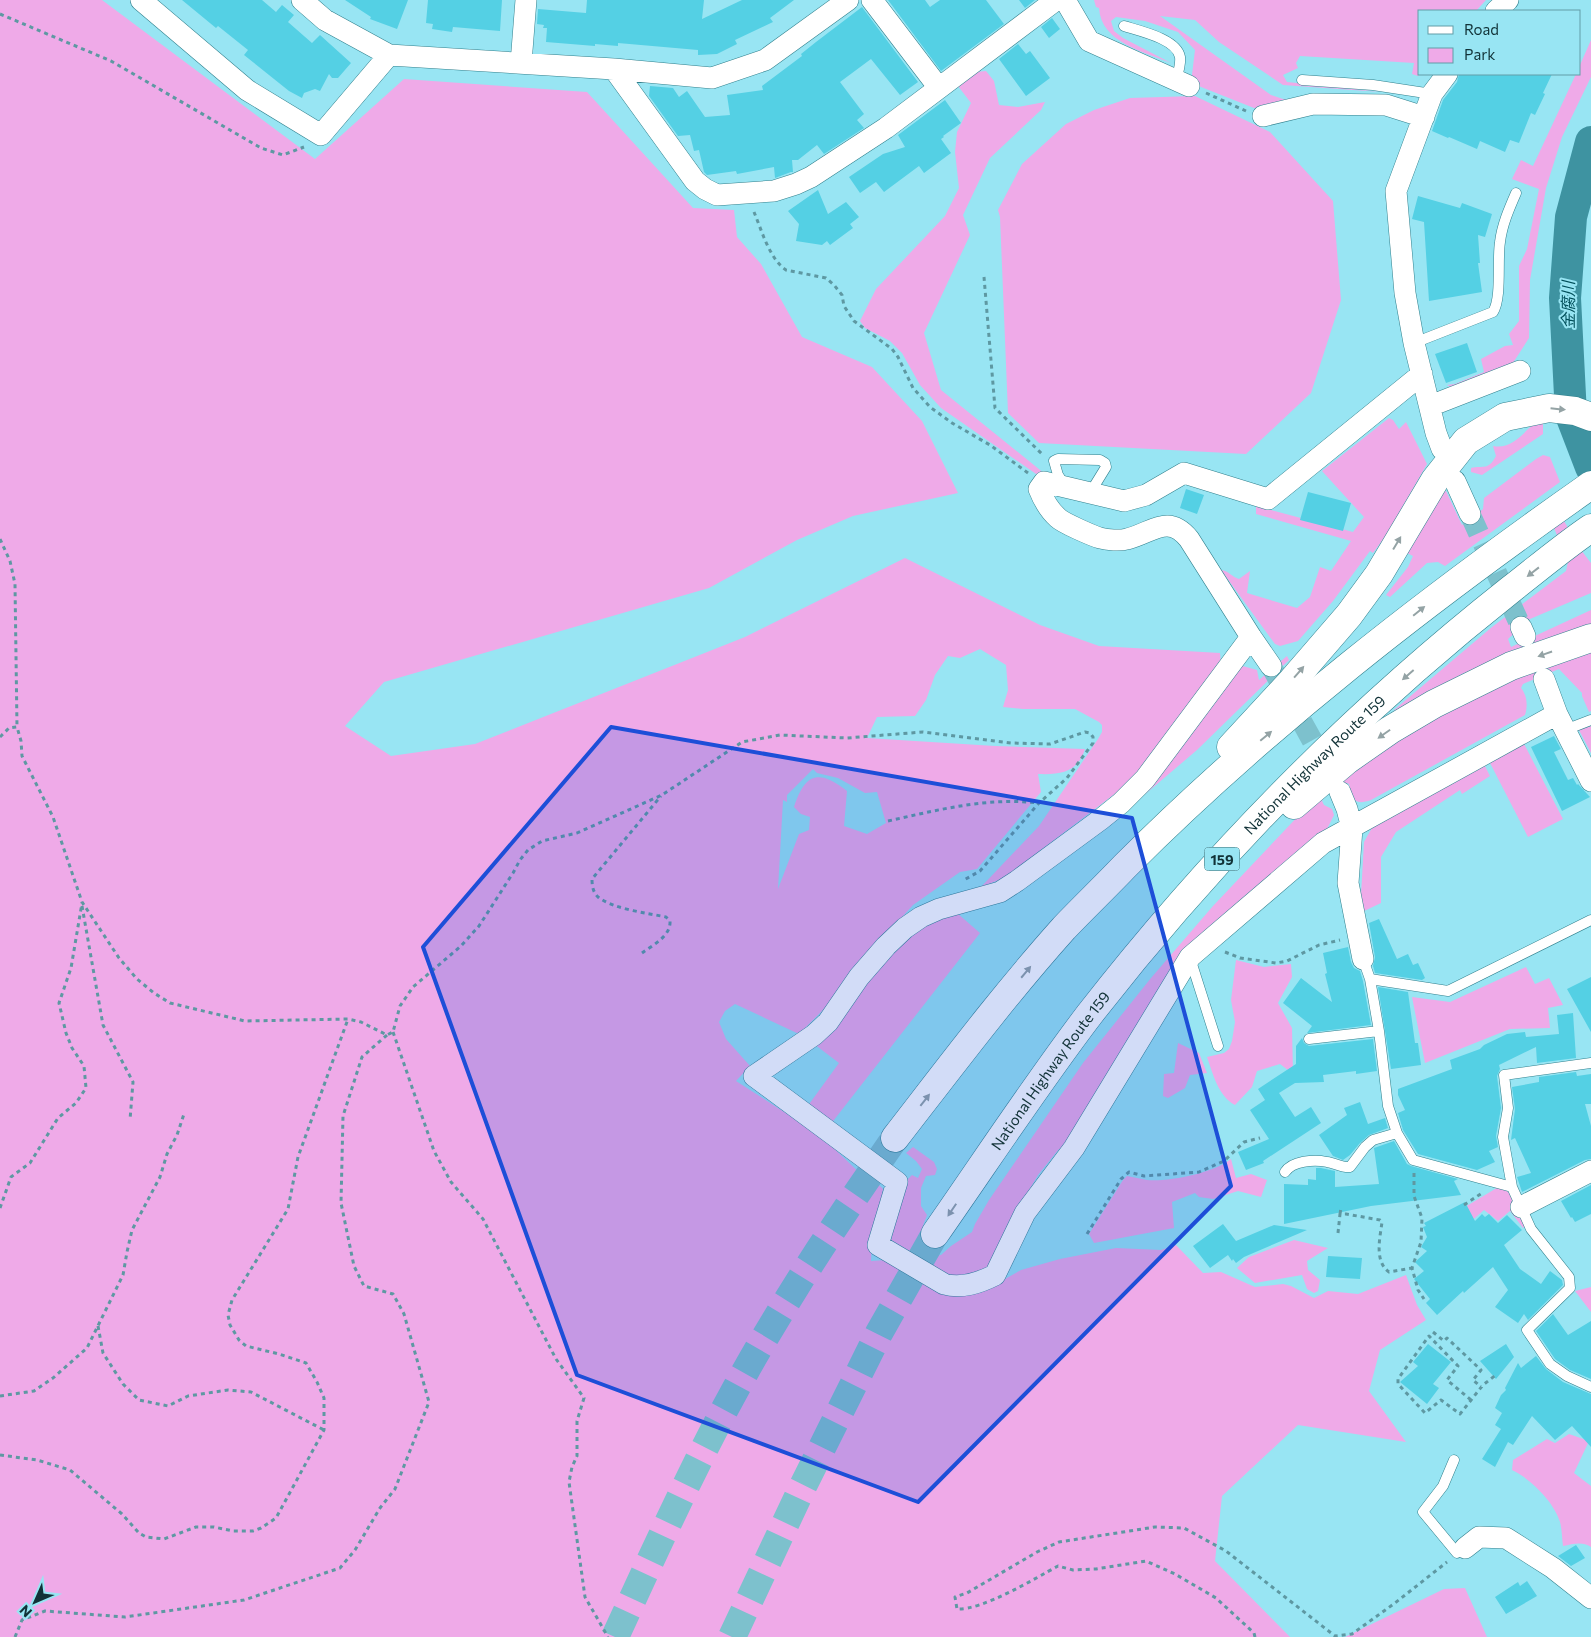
<svg xmlns="http://www.w3.org/2000/svg" width="1591" height="1637" viewBox="0 0 1591 1637" font-family="Commissioner,'Noto Sans JP',sans-serif">
<rect width="100%" height="100%" fill="#98e5f3"/>
<path fill="#efaae8" fill-rule="evenodd" d="M0 0H102L315 159 404 79 587 92 693 208 734 210 737 237 761 264 802 337 872 367 922 421 958 493 853 516 797 540 709 588 384 682 345 726 391 756 475 744 745 637 905 558 1040 625 1099 646 1220 653 1221 665 1137 777 1004 878 981 887 1039 826 1098 739 1102 732V725L1099 722 1075 709H1023L1003 707 1008 690 1006 665 980 649 960 658 948 656 935 675 926 700 915 716 877 717 867 738 995 746 1085 749C1078 772 1061 775 1038 774L1041 792 977 869 960 872 913 905 848 977 832 1001 799 1034 735 1004 725 1011 719 1022 726 1039 750 1066 736 1081 820 1135 868 1181 879 1185 883 1189 879 1213 872 1240 871 1261 886 1260 947 1292 980 1293 1021 1270 1060 1259 1116 1248 1161 1250 1176 1245 1203 1273 1221 1272 1255 1287 1283 1284 1291 1286 1314 1298 1328 1291 1358 1294 1406 1275 1417 1305 1426 1320 1380 1350 1369 1391 1406 1442 1298 1425 1222 1496 1215 1561 1290 1637H0ZM813 769 817 773 838 778 865 793 877 792 886 823 867 834 844 826 847 791C819 769 805 773 794 807L801 814 810 817 809 830 799 834 778 889 783 800 787 802V795Z
M1094 0H1486L1476 11H1420V74L1418 76 1412 74 1414 63 1300 56 1296 63 1298 68 1283 75 1287 82 1382 92 1283 85 1219 42 1195 20 1160 16 1271 95 1283 99 1304 100 1259 110 1191 83 1195 50 1178 32 1145 21 1116 17 1111 21 1114 31 1123 38 1171 63C1145 52 1101 43 1099 8L1096 7Z
M1591 40V77L1562 137 1546 188 1530 280 1529 338 1511 366 1457 390 1447 385 1455 384 1484 372 1481 359 1505 346 1513 345 1509 334 1519 321V266L1527 249 1539 189 1512 179 1521 160 1533 166 1576 74H1580V65Z
M986 71 994 81 999 105 1018 107 1045 102 1041 110 990 158 963 215 970 235 924 333 941 390 1045 474 1039 476 941 408 920 385 902 353 890 341 865 328 860 321 876 289 945 216 959 188 955 152 957 132 971 103 958 86 976 72Z
M1195 96 1270 132 1333 201 1341 300 1311 393 1246 454 1039 443 1008 413 1000 217 998 210 1022 164 1066 124 1094 110 1130 98Z
M1389 418 1393 420 1399 429 1406 422 1427 464 1387 534 1373 553 1370 551 1333 601 1298 641 1280 646 1275 644 1221 570C1229 571 1232 577 1239 579L1250 571 1247 593 1297 608 1310 597 1320 567 1331 571 1351 541 1256 514V506L1353 532 1364 517 1322 471Z
M1539 420 1543 424V434L1482 475 1471 472V468C1484 465 1488 471 1496 456L1493 446C1514 450 1524 430 1539 420Z
M1543 455 1550 457 1560 482 1445 566 1438 562 1427 563 1390 597 1386 595 1408 567 1413 556 1407 553 1442 492 1446 491 1462 525 1483 509 1484 498 1536 459Z
M1564 521 1581 550 1591 563V593L1530 619 1508 639 1511 647 1591 610V625L1541 642 1462 674 1397 713 1394 710 1492 627 1566 571 1568 562 1554 528Z
M1591 646V711L1589 712 1582 696V693L1559 669 1523 684 1521 688C1527 695 1528 706 1525 715L1371 800C1354 806 1352 799 1349 784L1346 783 1325 796 1322 801 1324 805 1332 809 1334 815 1327 829 1211 927 1064 1149H1059L1038 1175 1018 1209 989 1272 952 1278 891 1240 904 1183 912 1175 918 1178 922 1169 916 1161 906 1153 913 1147 934 1162 937 1169 935 1175 926 1176 921 1188V1206L927 1215C920 1233 918 1239 930 1256L941 1255 951 1246 972 1232 975 1224 989 1200 1083 1063 1151 978 1213 906 1321 792 1434 713Z
M1287 656 1289 660 1197 750 1143 796 1239 665 1257 670 1259 680Z
M1591 726V753L1579 730Z
M1522 740 1563 819 1528 837 1488 759Z
M1483 762 1490 776 1462 794 1460 790 1396 832 1381 857V903L1360 913 1364 842 1373 826Z
M957 913 980 933 830 1125 807 1107 839 1063 814 1044 845 1006 918 927Z
M1236 960 1264 967 1291 964 1292 977 1278 1003 1292 1028 1293 1074 1280 1064 1257 1071 1252 1087 1235 1105C1218 1096 1213 1074 1207 1057L1224 1053 1229 1049 1232 1041 1235 1022 1231 1000Z
M1526 967 1535 984 1549 978 1563 1005 1548 1008 1550 1028 1510 1029 1425 1063 1412 997 1450 1002Z
M1178 1043 1199 1053 1207 1073 1190 1075 1185 1088 1168 1098 1163 1096 1164 1074 1174 1073Z
M1231 1159 1236 1178 1251 1174 1267 1180 1261 1197 1238 1191 1213 1199 1199 1197 1195 1193 1172 1202 1174 1228 1094 1243 1089 1234 1123 1180 1127 1176C1134 1177 1140 1179 1147 1180 1168 1182 1214 1173 1231 1159Z
M1500 1186C1514 1191 1516 1213 1525 1226L1523 1228 1510 1211 1498 1221 1484 1210 1453 1237 1465 1207Z
M1294 1240 1328 1248 1307 1261 1308 1270 1320 1280 1318 1291 1314 1293 1307 1289 1302 1275 1255 1283 1237 1268 1249 1257Z
M1591 1287V1312L1575 1291Z
M1569 1434 1589 1441 1574 1473 1591 1486V1547C1582 1541 1573 1544 1563 1546 1562 1539 1562 1529 1560 1522 1554 1502 1531 1479 1512 1470L1513 1460 1547 1439 1555 1443Z
M1465 1588 1487 1637H1345L1444 1589Z"/>
<g fill="none" stroke-linecap="round" stroke-linejoin="round">
<path stroke="#3e93a1" stroke-width="32" d="M1591 142 1571 217 1565 298 1571 415 1591 467"/>
</g>
<path fill="#54d0e4" d="M182 0H262L276 12 282 5 294 15 288 22 312 43 320 35 351 63 338 78H332L329 74 320 91 315 89 304 93 302 98 289 91 244 55 248 50 218 26 216 28Z
M345 0H408L397 29 370 19 371 17Z
M428 0H502L500 31 453 27 452 32 432 29 433 24 426 23Z
M587 0H704L702 19 742 0H794L770 18 773 22 735 40 737 44 717 54 698 55V50L618 43V46L595 44V46L546 42 547 28H543L544 25 537 24 538 9 586 13Z
M888 0H925L930 7 940 0H986L1004 24 941 71Z
M1019 0H1035L1025 8Z
M862 7 918 82 900 95 871 59 840 82 864 114 857 120 864 128 824 154 817 145 798 160H792L793 172H791L775 178 774 167 737 174 736 171 707 175 704 172 699 150 694 151 690 135 678 136 649 96 650 86 673 88 679 97 687 91 705 117 730 115 727 95 763 90 762 86 802 56 801 54 816 42Z
M1052 18 1060 29 1049 38 1041 27Z
M1018 44 1026 54 1030 51 1050 78 1026 96 999 59Z
M1459 74H1552L1543 93 1545 94 1535 115 1531 113 1519 143 1510 140 1505 152 1480 141 1477 149 1449 137 1448 138 1432 131 1443 100 1457 82Z
M945 100 961 123 943 136 944 137 941 139 951 153 924 173 919 166 884 192 876 182 860 193 849 177 883 154 905 147 898 135Z
M818 190 828 214 846 202 859 217 850 224 853 228 830 245 827 241 822 245 796 241 799 224 788 211Z
M1418 196 1460 208 1462 203 1492 214 1485 237 1478 235 1480 263H1478L1482 292 1429 301 1424 222 1412 219Z
M1467 343 1477 372 1446 383 1435 354Z
M1186 489 1204 495 1197 514 1180 508Z
M1308 492 1351 503 1343 531 1300 520Z
M1554 736 1561 749 1554 752 1568 780 1573 778 1577 785 1578 784 1590 797 1562 811 1531 747Z
M1379 919 1397 959 1408 954 1413 965 1418 963 1425 978 1422 980 1375 973 1373 966 1375 957 1369 923Z
M1348 947 1351 962 1354 968 1360 971 1363 981 1371 1025 1307 1033 1312 1026 1283 1003 1301 978 1332 1002 1325 974 1327 973 1323 953Z
M1591 977V1032L1567 989Z
M1378 987 1408 992 1415 1043H1418L1421 1065 1391 1069Z
M1573 1013 1576 1058 1537 1063 1536 1047 1499 1065 1500 1069 1497 1076 1501 1108 1496 1136 1498 1147 1489 1151 1495 1162 1477 1170 1418 1154 1403 1130 1398 1113 1405 1110 1398 1095V1089L1452 1069 1450 1060 1480 1049 1484 1045 1507 1034 1525 1032 1526 1037 1559 1034 1557 1015Z
M1302 1038 1304 1043 1309 1046 1373 1039 1377 1071 1356 1074V1071L1323 1075 1324 1082 1295 1083 1279 1093 1295 1117 1311 1107 1321 1123 1263 1161 1264 1163 1246 1170 1238 1152 1269 1139 1250 1110 1265 1100 1258 1089 1296 1064V1046Z
M1576 1072 1577 1076 1591 1074V1104H1585L1591 1126V1159L1585 1160 1522 1192 1517 1177 1531 1173 1515 1138 1511 1140 1515 1109 1512 1087 1539 1082V1077Z
M1360 1102 1368 1124 1385 1118 1388 1128 1369 1135 1360 1143 1350 1155 1343 1160 1333 1156 1319 1135 1347 1115 1344 1108Z
M1394 1141 1407 1164 1411 1166 1458 1179 1454 1181 1461 1195 1371 1206 1284 1224V1184L1308 1185V1179L1316 1180V1168H1321L1335 1171V1187L1379 1184 1374 1148Z
M1591 1185V1214L1575 1222 1572 1217 1571 1218 1561 1201Z
M1465 1202 1475 1221 1482 1214 1485 1217 1489 1214 1498 1223 1507 1215 1522 1230 1504 1245 1520 1269 1541 1284 1550 1271 1562 1280 1563 1285 1528 1320 1524 1314 1518 1323 1495 1307 1508 1290 1493 1267 1464 1293 1463 1291 1437 1315 1426 1303 1430 1299 1414 1279 1424 1271 1415 1262 1427 1251 1421 1247 1427 1237 1423 1227 1426 1226 1424 1223Z
M1223 1224 1236 1241 1274 1225 1307 1230 1244 1257 1236 1263 1233 1259 1232 1261 1228 1255 1210 1268 1193 1246Z
M1328 1256 1362 1258 1360 1279 1326 1277Z
M1553 1314 1568 1335 1591 1321V1379L1570 1370 1555 1359 1536 1331Z
M1428 1344 1451 1362 1433 1384 1439 1388 1427 1404 1400 1382 1418 1366 1413 1362Z
M1506 1344 1514 1357 1496 1379 1480 1361Z
M1536 1356 1546 1369 1563 1382 1591 1394V1447L1572 1426 1555 1440 1532 1416 1513 1445 1508 1442 1495 1467 1482 1459 1501 1429 1495 1425 1502 1413 1495 1408 1501 1395 1506 1390 1505 1388 1518 1363 1521 1368Z
M1576 1545 1585 1558 1571 1566 1558 1556Z
M1527 1581 1537 1596 1506 1614 1495 1597 1518 1582 1520 1586Z"/>
<g fill="none" stroke-linecap="round" stroke-linejoin="round">
<path stroke="#7dc1cd" stroke-width="21" stroke-dasharray="21 11" stroke-linecap="butt" d="M1470 514 1521 627
M1271 666 1328 769"/>
<path stroke="#7dc1cd" stroke-width="28" stroke-dasharray="28 14" stroke-linecap="butt" d="M615 1637C665 1529 714 1420 776 1319 813 1257 854 1197 895 1138
M732 1637 803 1486 879 1333 935 1234"/>
<defs>
<path id="lane" d="M1124 26C1140 31 1177 39 1180 57 1181 65 1178 73 1176 80
M1302 80 1373 85 1432 94
M1414 343 1493 312C1502 298 1497 260 1500 242 1502 225 1509 209 1516 193
M1065 486 1058 475 1054 461 1058 459 1100 460 1105 463 1106 467 1090 493
M1565 730 1591 720
M1190 958 1218 1046
M1363 959 1370 979 1379 1031 1388 1106 1397 1133 1413 1160 1512 1187 1531 1229 1569 1277 1570 1288 1527 1330 1550 1364 1567 1376 1591 1387
M1370 979 1448 991 1591 920
M1309 1039 1379 1031
M1285 1172C1292 1161 1314 1159 1327 1162 1335 1163 1342 1168 1350 1167L1365 1147 1373 1140 1397 1133
M1512 1187 1503 1137 1508 1108 1504 1075 1591 1063
M1454 1460 1443 1486 1423 1512 1457 1553"/>
<path id="street" d="M141 0 247 90 321 135 389 55
M302 0 325 20 389 55 614 69 712 78 765 60 848 0
M872 0 939 88
M1065 0 1089 41 1189 86
M1496 11 1508 0
M521 63 526 0
M614 69 695 181 705 189 717 195 774 191 796 184 811 177 886 128 1056 0
M1263 116 1313 104 1386 105 1424 117
M1430 406 1520 371
M1442 449 1436 433 1414 343 1405 293 1396 191 1432 94 1447 74
M1455 481 1470 514
M1521 627 1525 636
M1251 637 1145 779 1121 803 1100 820 1017 881 1000 892 939 909 921 917 905 928 886 946 859 977 828 1022 814 1035 754 1076 897 1182 878 1245 944 1284C962 1289 979 1283 995 1275L1025 1213 1074 1148 1190 957 1323 843 1557 714 1544 679
M1271 666 1251 637 1189 539C1168 513 1152 533 1127 539 1120 541 1107 540 1100 538 1093 536 1063 523 1058 518 1050 511 1043 499 1039 489L1044 482 1124 501 1146 495 1184 473 1268 499 1422 374
M1557 714 1591 781
M1340 792 1347 809 1352 828 1348 883 1363 959
M1521 1207 1591 1171
M1465 1548 1479 1537 1506 1538 1553 1568 1591 1598"/>
<g id="highway">
<path d="M1231 747 1292 681 1349 615 1379 574 1435 480 1466 441 1505 417 1549 408 1575 411 1591 417"/>
<path d="M1294 805 1347 760 1390 730 1434 704 1511 666 1591 638"/>
<path d="M895 1138C950 1067 1004 995 1064 928 1084 907 1105 887 1125 866 1267 724 1427 600 1591 485"/>
<path id="s1" d="M935 1234C986 1161 1035 1086 1089 1015 1212 857 1353 714 1510 590 1537 569 1563 547 1591 528"/>
</g>
</defs>
<use href="#lane" stroke="#31808d" stroke-width="11"/>
<use href="#street" stroke="#31808d" stroke-width="22"/>
<use href="#highway" stroke="#31808d" stroke-width="29"/>
<path stroke="#5e98a2" stroke-width="3" stroke-dasharray="4 4" stroke-linecap="butt" d="M0 14 111 61 261 148 283 155 304 147
M1206 93 1246 111
M754 212C762 231 769 258 786 270L826 278 834 285 842 295 844 306 854 321 892 349 898 357 913 388 930 407 952 423 990 445 1028 473
M984 277 995 408 1042 454
M0 539 10 561 15 584 17 727
M0 737 9 728 17 727 21 741 22 756 53 817 82 902 119 958 137 979 154 993 170 1003 245 1021 348 1019 361 1022 387 1035 393 1032 400 1006 413 987 461 946 479 926 513 873 520 860 528 850 542 841 577 833 662 795 742 742 780 735 847 738 923 732 1011 743 1050 744 1085 732 1090 733 1093 737V743L1067 778 1039 803 980 871 964 880
M888 821C938 810 987 797 1038 803
M82 906 103 1025 133 1082 130 1120
M1225 952 1240 958 1276 963 1287 961 1319 945 1340 940
M642 953C653 945 671 936 670 921L666 917C647 913 613 909 598 897 593 892 592 886 592 879L661 796
M393 1032 434 1151 451 1182 483 1219 556 1359 584 1398 577 1421V1456L572 1467 569 1482 585 1597 608 1637
M1414 1173V1196L1422 1218 1421 1242 1412 1268 1418 1290 1424 1299
M1464 1205 1482 1193
M0 1208 11 1177 30 1163 58 1118 76 1103 86 1088 84 1066 72 1048 66 1033 59 1003 71 968 82 903
M1340 1214 1341 1208
M1338 1233 1340 1214H1346L1380 1220 1382 1222C1380 1238 1374 1261 1389 1272L1412 1268
M1087 1234 1121 1179 1129 1172 1144 1176 1199 1172 1224 1161 1244 1142 1260 1138
M98 1326 103 1353 123 1384 139 1400 168 1406 188 1396 228 1390 251 1392 324 1430
M1433 1332 1444 1341 1447 1338 1481 1370 1473 1380 1481 1387
M0 1396 34 1391 53 1378 87 1348 123 1275 127 1252 132 1230 160 1177 167 1154 177 1135 184 1114
M1471 1400 1447 1380 1458 1366 1429 1336 1398 1379V1384L1425 1413 1441 1400 1460 1414 1483 1385 1497 1374
M0 1455 37 1460 70 1470 122 1514 139 1533 146 1537 164 1539 196 1527H214L233 1531H253L261 1528 276 1518 324 1430V1398L317 1382 306 1363 279 1354 246 1346 239 1340 230 1325 228 1315 232 1300 288 1209 298 1157 348 1019
M15 1637 22 1620 45 1611 125 1617 244 1600 340 1568 355 1550 380 1508 395 1489 429 1402 404 1314 393 1294 364 1286 354 1266 341 1203 343 1116 362 1057 387 1035
M1255 1637 1254 1633 1216 1598 1175 1574 1146 1561 1096 1569 1073 1570 1058 1566C1034 1579 983 1610 957 1609L955 1597 967 1593 1037 1552 1059 1542 1155 1527 1184 1528 1226 1551 1335 1636 1352 1634 1395 1603 1447 1562"/>
<use href="#lane" stroke="#fff" stroke-width="10"/>
<use href="#street" stroke="#fff" stroke-width="21"/>
<use href="#highway" stroke="#fff" stroke-width="28"/>
</g>
<defs><path id="oneway-solid" d="M-6-.8H1V-3.2L6.5 0L1 3.2V.8H-6Z" transform="scale(1.25)"/></defs>
<g fill="#94a3a5">
<use href="#oneway-solid" transform="translate(1558 409) rotate(6)"/>
<use href="#oneway-solid" transform="translate(1397 543) rotate(-59)"/>
<use href="#oneway-solid" transform="translate(1533 572) rotate(142)"/>
<use href="#oneway-solid" transform="translate(1419 611) rotate(-39)"/>
<use href="#oneway-solid" transform="translate(1545 654) rotate(161)"/>
<use href="#oneway-solid" transform="translate(1299 672) rotate(-49)"/>
<use href="#oneway-solid" transform="translate(1408 675) rotate(139)"/>
<use href="#oneway-solid" transform="translate(1384 734) rotate(145)"/>
<use href="#oneway-solid" transform="translate(1266 736) rotate(-40)"/>
<use href="#oneway-solid" transform="translate(1026 972) rotate(-50)"/>
<use href="#oneway-solid" transform="translate(925 1100) rotate(-52)"/>
<use href="#oneway-solid" transform="translate(952 1210) rotate(124)"/>
</g>
<path fill="#1d4ed8" fill-opacity="0.2" stroke="#1d4ed8" stroke-width="4" stroke-linejoin="round" d="M611 727 1132 818 1231 1186 918 1502 577 1375 423 947Z"/>
<g text-anchor="middle" dominant-baseline="central" stroke-width="4" stroke-linejoin="round" paint-order="stroke">
<rect fill="#98e5f3" stroke="#3a686f" stroke-width="1" x="1204.5" y="847.5" width="35" height="23" rx="4"/>
<g font-size="14" font-weight="bold" fill="#113237">
<text x="1222" y="859">159</text>
</g>
<g font-size="15" fill="#113237" stroke="#98e5f3">
<text stroke="none"><textPath href="#s1" startOffset="605">National Highway Route 159</textPath></text>
<text stroke="none"><textPath href="#s1" startOffset="200">National Highway Route 159</textPath></text>
</g>
<g font-size="16" font-style="italic" fill="#004e59" stroke="#98e5f3">
<text transform="translate(1567 305) rotate(-90)">金腐川</text>
</g>
</g>
<rect x="1418" y="10" width="162" height="65" fill="#98e5f3" stroke="#629da8"/>
<rect x="1428" y="26" width="25" height="8" fill="#ffffff" stroke="#629da8"/>
<text x="1464" y="35" font-size="15" fill="#113237">Road</text>
<rect x="1428" y="48" width="25" height="15" fill="#efaae8" stroke="#629da8"/>
<text x="1464" y="60" font-size="15" fill="#113237">Park</text>
<g transform="translate(35 1602) rotate(225)" stroke="#98e5f3" stroke-width="4" paint-order="stroke">
<path d="M0-4L9 19L0 12L-9 19Z" fill="#113237"/>
<text y="-8" font-size="14" font-weight="bold" text-anchor="middle" fill="#113237">N</text>
</g>
</svg>
